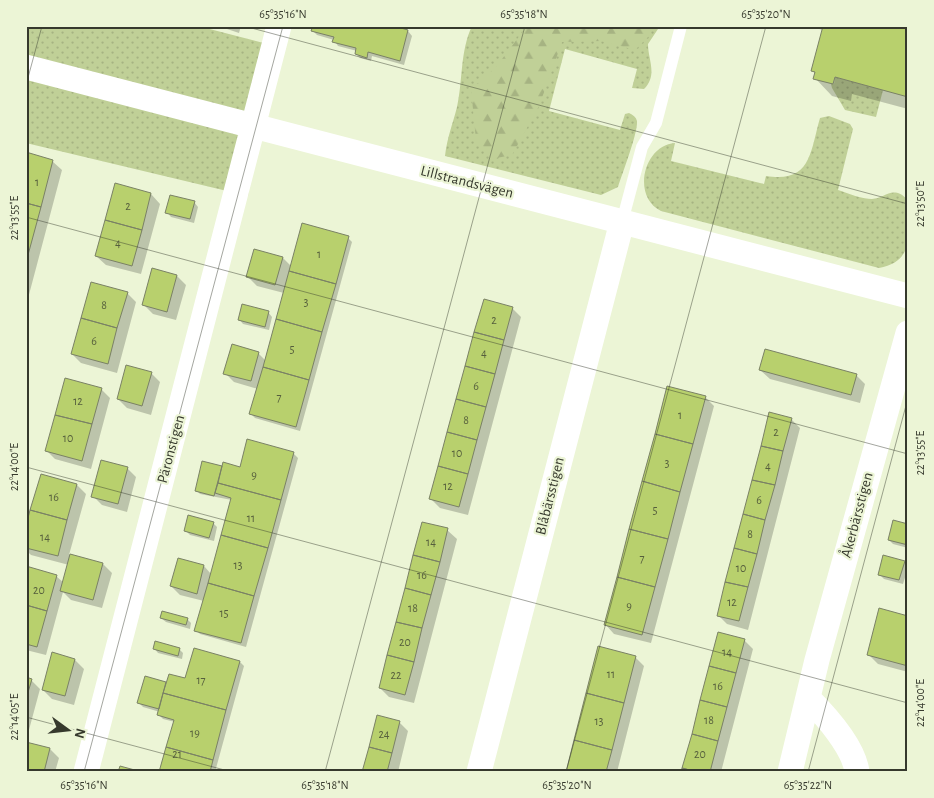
<svg xmlns="http://www.w3.org/2000/svg" width="934" height="798" viewBox="0 0 934 798" font-family="'Alegreya Sans',sans-serif">
<defs>
<pattern id="grass-dots" width="8" height="8" patternUnits="userSpaceOnUse" patternTransform="scale(1.25)"><rect width="8" height="8" fill="#c0d097"/><path d="M2 2h.1M6 6h.1" fill="none" stroke="#a6b382" stroke-width="1.8" stroke-linecap="round"/></pattern>
<pattern id="forest-firs" width="22" height="20" patternUnits="userSpaceOnUse" patternTransform="scale(1.25)"><rect width="22" height="20" fill="#c0d097"/><path d="M5 1l3.5 6h-7zM16 11l3.5 6h-7z" fill="#a6b382"/></pattern>
</defs>
<rect width="100%" height="100%" fill="#ecf5d6"/>
<path fill="url(#grass-dots)" d="M26 26H198L275 46 254 127 248 196 26 143Z
M472 26H660L648 44C648 60 658 75 644 89L632 88 637 69 565 49 549 111 620 130 625 114 629 113C633 115 636 117 637 121 638 133 622 174 618 187L601 195 445 156C447 138 453 123 457 107 463 80 460 51 472 26Z
M835 77 883 90 876 117 845 110 832 88 831 84H834Z
M829 116 850 124 853 129 838 190C848 193 861 199 872 199 885 199 892 184 908 200 908 230 917 261 879 268L661 211C631 196 644 145 675 143L671 161 764 184 766 176C811 183 810 153 820 118Z"/>
<path fill="url(#forest-firs)" d="M527 26H652L650 35 635 50 601 41 562 42 539 106 512 155 496 158 476 140 471 89 496 67Z"/>
<path fill="#0003" d="M218 26H241L239 33Z
M389 26 408 31 412 36 404 65 372 56 371 61 360 58 356 54 357 51 338 46 334 40 317 35 313 31Z
M808 26H908V109L852 94 851 101 832 96 815 78 816 74 812 70 823 30Z
M26 154 52 161 62 170 26 306Z
M115 185 151 194 160 204 141 274 106 265 96 256Z
M194 202 198 207 194 223 171 217 167 212Z
M348 238 352 242 300 431 255 418 251 414 258 389 234 382 225 373 258 353 266 361 284 293 257 286 248 277 283 258 292 267Z
M177 276 186 285 176 320 153 314 144 305Z
M127 293 136 302 117 373 81 363 72 354Z
M512 308 521 317 468 515 440 508 431 499Z
M268 312 272 317 269 330 243 324 239 319Z
M760 370 856 375 865 384 860 403 770 379Z
M151 373 160 382 151 415 127 408 118 399Z
M101 389 110 398 91 469 55 459 46 450Z
M705 397 714 406 651 643 614 634 605 624Z
M791 419 800 428 748 630 727 624 718 615Z
M293 453 298 458 246 647 200 634 196 630 204 601 180 595 171 586 204 566 211 574 232 500 200 494 196 490 203 463 223 468H241Z
M127 468 136 477 127 512 102 505 93 496Z
M41 475 77 485 86 494 69 555 103 564 112 573 102 608 71 600 63 592 46 655 26 650V568L56 576 64 583 69 565 31 555 26 550V531Z
M213 523 217 527 214 541 190 535 186 531Z
M908 525V548L893 544 889 540Z
M447 530 457 539 414 703 389 697 380 688Z
M904 562 908 568 903 584 884 579 879 574Z
M908 617V672L878 664 869 655Z
M161 618 187 619 191 623 190 629 166 622Z
M744 640 753 649 721 772H683Z
M154 648 179 649 183 653 182 659 158 653Z
M635 657 644 666 617 772H568Z
M75 660 84 669 74 705 52 699 43 690Z
M240 662 244 666 215 772H161L175 722 163 719 159 715 160 712 143 707 139 703 146 677 167 683 186 680Z
M26 679 31 680 40 689 26 741Z
M399 722 408 731 398 772H364Z
M26 743 50 749 59 758 55 772H26Z"/>
<path fill="#b8d06d" stroke="#7a8165" d="M313 26H394L408 30 400 61 368 52 367 58 355 54 356 48 332 42 334 37 311 31Z
M823 26H908V97L835 77 833 84 813 79 815 72 811 71Z
M26 152 53 160 41 207 26 203Z
M115 183 151 193 142 230 105 220Z
M170 195 195 201 190 219 165 213Z
M26 203 41 207 28 255H26Z
M105 220 142 230 132 266 95 256Z
M302 223 349 236 336 284 289 271Z
M254 249 283 257 275 285 246 277Z
M152 268 177 275 167 312 142 305Z
M289 271 336 284 322 332 276 319Z
M91 282 128 292 117 328 81 318Z
M484 299 513 307 504 340 474 332Z
M242 304 269 311 265 327 238 320Z
M81 318 117 328 108 364 71 354Z
M276 319 322 332 309 380 263 367Z
M474 332 504 340 495 374 465 366Z
M232 344 259 352 251 381 223 374Z
M765 349 857 374 851 395 759 370Z
M126 365 152 372 142 406 117 399Z
M465 366 495 374 486 407 456 399Z
M263 367 309 380 296 427 249 414Z
M65 378 102 388 92 424 55 415Z
M667 386 706 396 693 444 655 434Z
M456 399 486 407 477 440 447 432Z
M769 412 792 418 783 451 761 446Z
M55 415 92 424 82 461 45 451Z
M447 432 477 440 468 474 438 466Z
M655 434 693 444 680 492 642 481Z
M247 439 294 452 281 500 218 483 223 462 240 467Z
M761 446 783 451 775 485 752 480Z
M101 460 128 467 118 504 91 497Z
M202 461 222 466 214 496 195 491Z
M438 466 468 474 459 507 429 499Z
M41 474 77 484 67 520 30 510Z
M752 480 775 485 765 520 743 514Z
M642 481 680 492 668 539 629 529Z
M218 483 281 500 268 548 221 535 231 498 215 493Z
M30 510 67 520 58 556 26 548V526Z
M743 514 765 520 757 554 734 548Z
M188 515 214 522 209 538 184 531Z
M893 520 908 524V545L888 540Z
M422 522 448 528 440 562 413 555Z
M629 529 668 539 655 587 617 577Z
M221 535 268 548 254 596 208 583Z
M734 548 757 554 748 587 725 582Z
M70 554 103 563 93 600 60 591Z
M413 555 440 562 431 595 405 588Z
M883 555 905 561 899 580 878 575Z
M178 558 204 565 197 594 170 586Z
M26 566 57 575 47 611 26 605Z
M617 577 655 587 642 635 604 625Z
M725 582 748 587 739 621 717 616Z
M208 583 254 596 241 643 194 631Z
M405 588 431 595 422 628 396 622Z
M26 605 47 611 37 647 26 644Z
M879 608 908 616V666L867 655Z
M162 611 188 618 186 625 160 618Z
M396 622 422 628 414 662 387 655Z
M718 632 745 639 736 673 709 666Z
M155 641 180 648 178 656 153 649Z
M598 646 636 656 624 703 586 693Z
M194 648 240 661 226 710 163 693 169 674 185 678Z
M52 652 75 659 65 696 42 690Z
M387 655 414 662 405 695 379 688Z
M709 666 736 673 727 707 700 700Z
M145 676 166 682 159 709 137 703Z
M26 677 32 679 26 699Z
M163 693 226 710 213 760 166 747 174 720 157 715Z
M586 693 624 703 612 750 574 740Z
M700 700 727 707 718 741 692 734Z
M377 715 400 721 392 753 369 747Z
M692 734 718 741 710 772H697L682 768Z
M574 740 612 750 606 772H566Z
M26 742 50 748 44 772H26Z
M166 747 213 760 210 772H159Z
M369 747 392 753 387 772H362Z
M120 766 142 772H118Z
M682 768 697 772H681Z"/>
<g fill="none" stroke-linecap="round" stroke-linejoin="round">
<path stroke="#fff" stroke-width="12" d="M622 222 642 147 656 123 681 26"/>
<path stroke="#fff" stroke-width="25" d="M26 67 908 296
M808 698C825 715 854 747 857 772
M86 772 279 26
M479 772 622 222
M790 772 817 660 908 333"/>
</g>
<path fill="none" stroke="#36392d" stroke-width="1" stroke-opacity="0.45" d="M244 26 908 204M26 85 42 26M26 217 908 454M26 467 908 703M26 717 232 772M84 772 283 26M325 772 525 26M566 772 766 26M808 772 908 398"/>
<g text-anchor="middle" dominant-baseline="central" stroke-width="4.5" stroke-linejoin="round" paint-order="stroke">
<g font-size="12" fill="#565f3d">
<text x="37" y="182">1</text>
<text x="128" y="206">2</text>
<text x="118" y="243">4</text>
<text x="319" y="254">1</text>
<text x="306" y="302">3</text>
<text x="104" y="305">8</text>
<text x="494" y="320">2</text>
<text x="94" y="341">6</text>
<text x="292" y="349">5</text>
<text x="484" y="353">4</text>
<text x="476" y="386">6</text>
<text x="279" y="397">7</text>
<text x="78" y="401">12</text>
<text x="680" y="415">1</text>
<text x="466" y="420">8</text>
<text x="776" y="432">2</text>
<text x="68" y="438">10</text>
<text x="457" y="453">10</text>
<text x="667" y="463">3</text>
<text x="768" y="466">4</text>
<text x="254" y="475">9</text>
<text x="448" y="486">12</text>
<text x="54" y="497">16</text>
<text x="759" y="500">6</text>
<text x="655" y="510">5</text>
<text x="251" y="518">11</text>
<text x="750" y="534">8</text>
<text x="45" y="537">14</text>
<text x="431" y="542">14</text>
<text x="642" y="558">7</text>
<text x="238" y="565">13</text>
<text x="741" y="568">10</text>
<text x="422" y="575">16</text>
<text x="39" y="590">20</text>
<text x="732" y="602">12</text>
<text x="629" y="606">9</text>
<text x="413" y="608">18</text>
<text x="224" y="613">15</text>
<text x="405" y="642">20</text>
<text x="727" y="652">14</text>
<text x="611" y="674">11</text>
<text x="396" y="675">22</text>
<text x="201" y="680">17</text>
<text x="718" y="686">16</text>
<text x="709" y="720">18</text>
<text x="599" y="721">13</text>
<text x="195" y="733">19</text>
<text x="384" y="734">24</text>
<text x="177" y="754">21</text>
<text x="700" y="754">20</text>
</g>
<g font-size="15" fill="#36392d" stroke="#ecf5d6">
<text transform="translate(467 182) rotate(14)">Lillstrandsvägen</text>
<text transform="translate(171 449) rotate(-75)">Päronstigen</text>
<text transform="translate(550 496) rotate(-76)">Blåbärsstigen</text>
<text transform="translate(857 515) rotate(-75)">Åkerbärsstigen</text>
</g>
</g>
<rect width="934" height="798" fill="none" stroke="#ecf5d6" stroke-width="55"/>
<g transform="translate(68 730) rotate(105)" stroke="#ecf5d6" stroke-width="4" paint-order="stroke">
<path d="M0-4L9 19L0 12L-9 19Z" fill="#36392d"/>
<text y="-8" font-size="14" font-weight="bold" text-anchor="middle" fill="#36392d">N</text>
</g>
<rect x="28" y="28" width="878" height="742" fill="none" stroke="#36392d" stroke-width="2"/>
<g font-size="12" text-anchor="middle" fill="#36392d">
<text x="283" y="18">65°35'16"N</text>
<text x="524" y="18">65°35'18"N</text>
<text x="766" y="18">65°35'20"N</text>
<text transform="translate(920 204) rotate(-90)" y="4">22°13'50"E</text>
<text transform="translate(14 218) rotate(-90)" y="4">22°13'55"E</text>
<text transform="translate(920 453) rotate(-90)" y="4">22°13'55"E</text>
<text transform="translate(14 467) rotate(-90)" y="4">22°14'00"E</text>
<text transform="translate(920 703) rotate(-90)" y="4">22°14'00"E</text>
<text transform="translate(14 717) rotate(-90)" y="4">22°14'05"E</text>
<text x="84" y="789">65°35'16"N</text>
<text x="325" y="789">65°35'18"N</text>
<text x="567" y="789">65°35'20"N</text>
<text x="808" y="789">65°35'22"N</text>
</g>
</svg>
